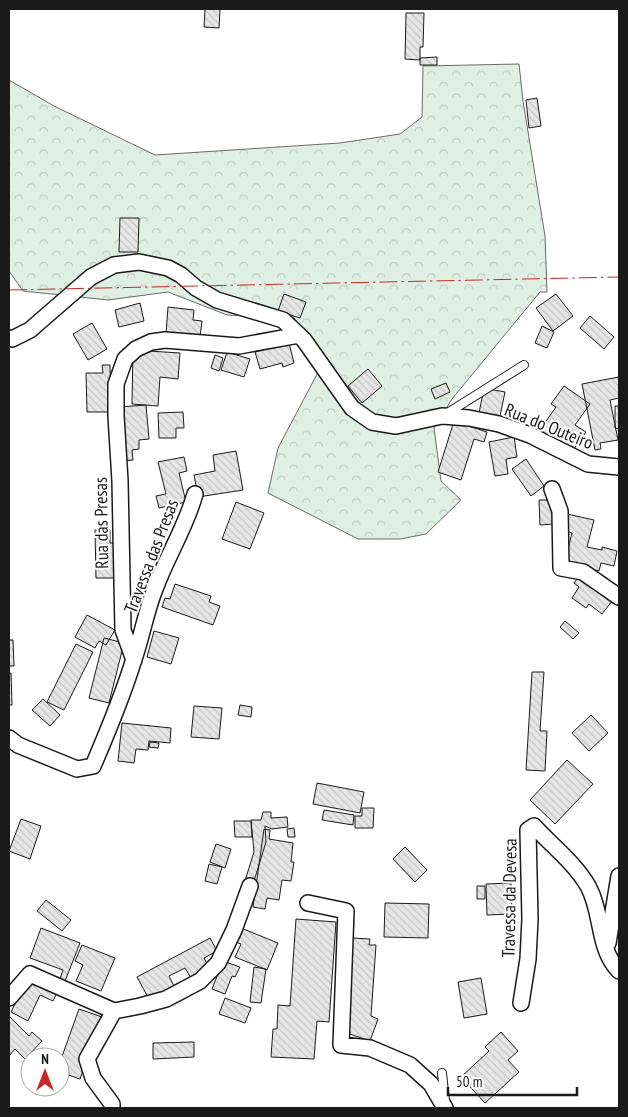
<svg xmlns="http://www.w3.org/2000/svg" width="628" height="1117" viewBox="0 0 628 1117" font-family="'PT Sans Narrow',sans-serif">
<defs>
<pattern id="forest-crowns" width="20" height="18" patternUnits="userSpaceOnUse" patternTransform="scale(1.25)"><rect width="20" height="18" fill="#e0efe3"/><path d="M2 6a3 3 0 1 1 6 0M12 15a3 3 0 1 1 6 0" fill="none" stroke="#c0ccc2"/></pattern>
<pattern id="building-back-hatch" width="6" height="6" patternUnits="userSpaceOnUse" patternTransform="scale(1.25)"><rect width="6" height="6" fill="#e6e6e6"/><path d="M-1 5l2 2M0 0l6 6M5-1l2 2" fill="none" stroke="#c5c5c5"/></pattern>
</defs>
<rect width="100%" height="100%" fill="#fff"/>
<path fill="url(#forest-crowns)" stroke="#6a6a6a" d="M519 64 523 101 545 236 547 292H540L452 399 434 428 441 481 461 500 426 534 400 539H358L268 493 278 448 325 359 294 318 227 315 168 292 108 300 23 291 9 271V80L54 106 155 155 340 143 400 134 422 117 423 66Z"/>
<path fill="url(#building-back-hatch)" stroke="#1a1a1a" d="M205 9H220L219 28 204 27Z
M406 13H424L423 47H420V60L405 59Z
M437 57V65H420V58Z
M537 98 541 126 529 128 526 100Z
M120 218H139L138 252H119Z
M284 294 306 302 300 318 278 311Z
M556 294 573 316 553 331 536 308Z
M140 303 144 321 119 327 115 310Z
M168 307 194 310 193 320 202 321 200 337 166 334Z
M590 316 614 337 604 349 580 328Z
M92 323 107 349 88 360 73 334Z
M542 326 554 332 547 348 535 343Z
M289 343 294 363 283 367 282 363 260 369 255 352Z
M133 350 180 353 178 379 160 377 158 406 132 404Z
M227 352 250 359 244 377 221 370Z
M215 355 223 358 219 371 211 368Z
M102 365H110L111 412H87L86 373H103Z
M368 369 382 386 362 403 348 386Z
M619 377V398L610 400 618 440 600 443 601 449 595 450 582 384Z
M446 383 450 392 435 399 431 389Z
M564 386 590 404 575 425 586 432 571 453 539 431 556 407 551 404Z
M484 388 505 392 500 416 479 413Z
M146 405 149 439 139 440V449L132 450 133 460 123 461 119 407Z
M615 406H619V429L615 428Z
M183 412 184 428H176V438H159L158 413Z
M454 421 487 432 484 442 474 439 461 480 438 472Z
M514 437 517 457 506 459 508 474 495 476 489 442Z
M236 451 243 490 198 497 194 475 215 471 213 455Z
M184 457 187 471 179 473 186 502 159 508 156 496 166 494 158 462Z
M526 459 544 486 531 496 512 469Z
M539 500H552L553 524 540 525Z
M236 502 264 513 250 549 222 539Z
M567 514 594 520 587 547 602 550V547L617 551 614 566 601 563 599 571 565 562 572 533 563 530Z
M95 530H110V543H118V578H96Z
M583 571 616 596 602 614 589 604 586 608 572 598 579 587 574 583Z
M175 584 211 596 209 602 220 606 213 625 162 607 165 598 170 599Z
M87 615 115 630 106 645 99 641 95 648 75 637Z
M9 620V640H13L14 666H9Z
M565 621 579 633 573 639 560 627Z
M154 631 179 638 171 664 147 657Z
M104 638 124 643 109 703 89 698Z
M76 644 93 652 64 710 47 702Z
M532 672H544L540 731H547L545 771 526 770Z
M11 673 12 705H9V674Z
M43 699 60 715 50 726 32 710Z
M240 705 252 707 251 717 238 715Z
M194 706 222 708 219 739 191 737Z
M591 715 608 733 589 751 572 733Z
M122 723 171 728 170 743 149 741 148 750 136 749 134 763 118 761Z
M150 742 159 743 158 748 149 747Z
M567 760 593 784 555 824 530 800Z
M317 783 364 792 360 813 313 804Z
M362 808H374L373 828H355V816H362Z
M324 810 354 815 353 825 322 820Z
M263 812H271V818L287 817 288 827 272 829 265 826 266 842 246 907 237 906 254 852 251 820H261Z
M21 819 41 826 30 859 9 851Z
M234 821H251L252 837H235Z
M294 828 295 837H288L287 829Z
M264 829 270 830 269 839 293 843 291 862H294L291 881 282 880 279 900 267 898 265 909 253 907Z
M216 844 231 849 225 868 210 862Z
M405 847 427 870 415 882 393 859Z
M209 864 222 867 217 884 205 881Z
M511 883 512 914 487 915 486 884Z
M477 886H485V899H477Z
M46 900 71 920 62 931 37 911Z
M385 903 429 904 428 938 384 937Z
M296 919 336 922 329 1022 317 1021 314 1059 271 1057 273 1029H277L278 1005 290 1006Z
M236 926 278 943 267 970 235 957 241 944 231 940Z
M41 928 80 943 65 981 60 979 63 970 30 958Z
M210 938 217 951 204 958 209 968 191 978 185 968 169 976 175 988 150 1001 137 977Z
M352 938 370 939 369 945H376L371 1016 378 1019 370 1041 347 1033Z
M82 945 115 958 101 991 76 981 83 965 75 961Z
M223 961 240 967 235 977 232 976 225 994 212 989Z
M254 967 266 969 261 1003 250 1002Z
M28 977 58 991 53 1001 40 995 28 1021 11 1012Z
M481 978 487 1014 464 1018 458 982Z
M225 998 251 1008 245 1023 219 1014Z
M79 1009 102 1017 80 1079 60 1072V1062Z
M9 1016 29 1036 32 1032 42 1041 25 1059 15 1049 9 1056Z
M501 1032 518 1051 508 1060 519 1072 485 1103 461 1077 489 1051 485 1047Z
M194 1042V1057L153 1059V1043Z"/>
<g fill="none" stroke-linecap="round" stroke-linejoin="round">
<defs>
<path id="service" d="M446 414 524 365
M442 1073 445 1101"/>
<path id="minor" d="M9 338 12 339 30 330 91 277 114 265 139 262 168 268 181 275 196 288 217 300 283 320 304 340 352 408 372 422 396 426 442 416 469 418 499 424 530 435 588 464 619 467
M552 489 560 511 561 568 583 572 619 597
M134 660 123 630 120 481 116 416V384L125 359 136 349 151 342 165 340 239 346 299 335
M9 738 18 745 77 769 93 766C108 731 123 695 134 659 142 636 146 611 155 589 167 556 186 527 195 494
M308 903 346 911 341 1045 370 1048 410 1065 431 1084 445 1108
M608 943 619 876
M9 998 30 974 114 1011 140 1006 166 999 200 981 218 963 234 930 250 886
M521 1003 528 959 530 919 528 830 534 826C552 846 574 862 588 886 603 913 597 949 619 971
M112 1108V1104L93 1078 87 1059 114 1011"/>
</defs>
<use href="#service" stroke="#1a1a1a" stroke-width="10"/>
<use href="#minor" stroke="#1a1a1a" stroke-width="18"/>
<use href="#service" stroke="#fff" stroke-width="8"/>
<use href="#minor" stroke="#fff" stroke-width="15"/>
<path stroke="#c62828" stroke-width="1" stroke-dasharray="18 4 2.5 4" stroke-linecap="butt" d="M9 290 619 277"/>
</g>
<g text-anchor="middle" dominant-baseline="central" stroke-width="4" stroke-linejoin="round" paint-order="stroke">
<g font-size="18" fill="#1a1a1a" stroke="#fff">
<text transform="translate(549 426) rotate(22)">Rua do Outeiro</text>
<text transform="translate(101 523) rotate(-91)">Rua das Presas</text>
<text transform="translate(151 556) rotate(-69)">Travessa das Presas</text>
<text transform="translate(509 898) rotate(-89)">Travessa da Devesa</text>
</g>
</g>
<rect width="628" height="1117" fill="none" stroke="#1a1a1a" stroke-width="20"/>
<g transform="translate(45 1072)"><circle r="24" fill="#ffffff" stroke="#a3a3a3"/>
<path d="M0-4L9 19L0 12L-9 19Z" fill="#c62828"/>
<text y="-8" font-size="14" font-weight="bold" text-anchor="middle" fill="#1a1a1a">N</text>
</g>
<path d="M448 1087v8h129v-8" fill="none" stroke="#1a1a1a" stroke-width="2.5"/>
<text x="456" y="1087" font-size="15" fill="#1a1a1a" stroke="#ffffff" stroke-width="4" paint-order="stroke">50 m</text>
</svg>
